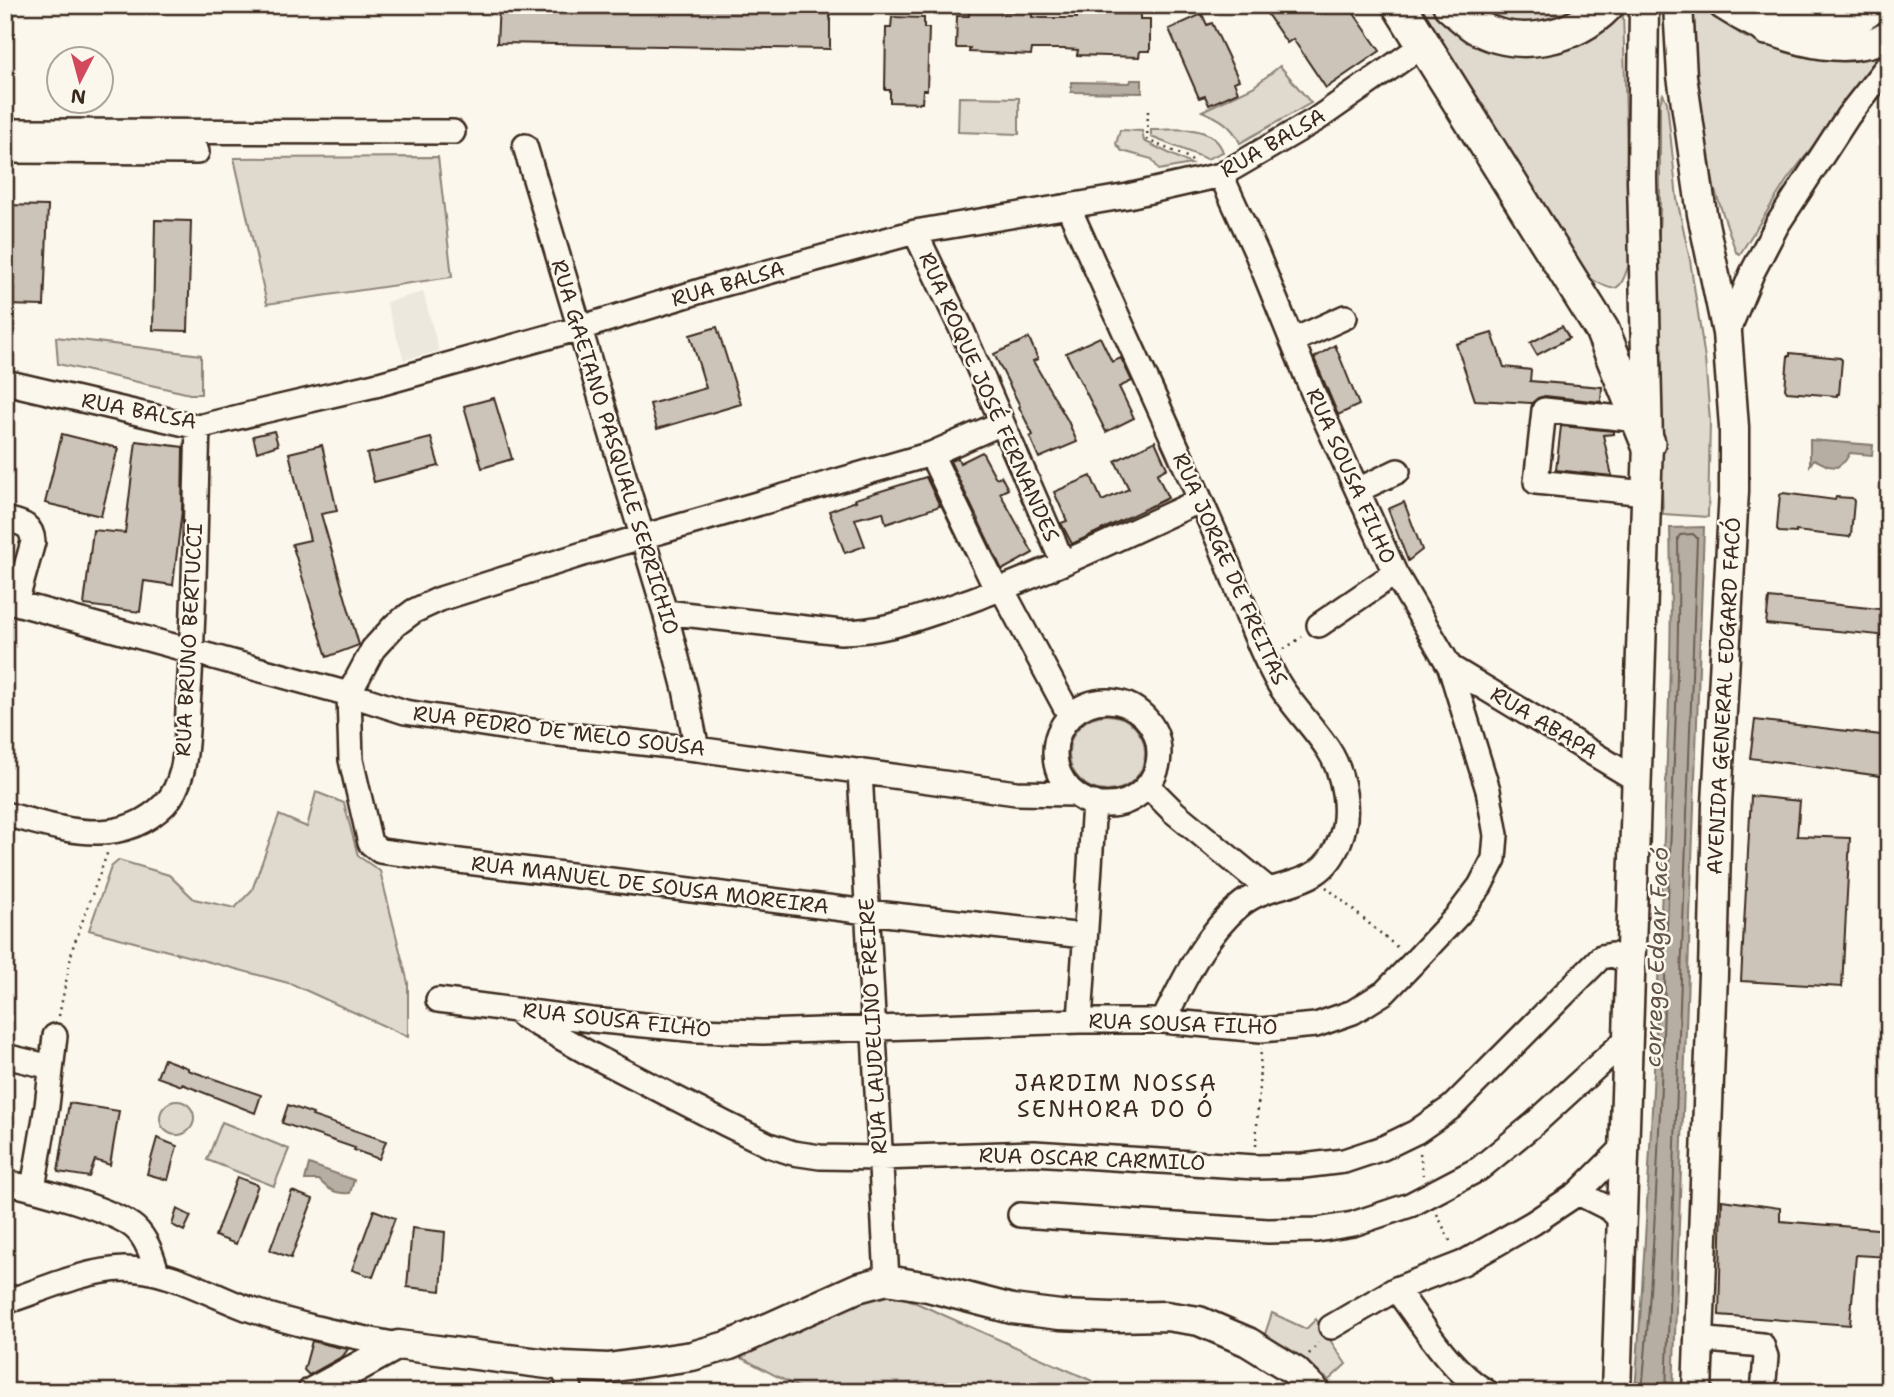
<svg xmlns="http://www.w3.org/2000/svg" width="1894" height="1397" viewBox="0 0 1894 1397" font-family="'Shantell Sans',sans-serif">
<rect width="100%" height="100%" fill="#fbf7ec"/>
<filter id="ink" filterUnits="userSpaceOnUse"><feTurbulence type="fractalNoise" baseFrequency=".0143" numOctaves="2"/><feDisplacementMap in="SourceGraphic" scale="14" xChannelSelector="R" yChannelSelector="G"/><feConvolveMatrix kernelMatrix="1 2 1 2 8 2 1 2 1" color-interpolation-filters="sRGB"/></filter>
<g filter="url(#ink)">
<path fill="#ede8dd" d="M423 292 439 351 404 360 386 302Z"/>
<path fill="#dfd9ce" stroke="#8d8276" stroke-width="2" d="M1414 5H1432L1452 27 1479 40 1623 10 1630 261C1620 290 1619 296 1590 278Z
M1467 5H1581L1552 25 1516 26 1482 16Z
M1691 5H1698L1745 37 1778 45 1881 50 1882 56 1787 180 1740 254 1736 252 1710 176 1690 31Z
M1742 5H1850L1837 12 1766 14Z
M1280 66 1311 103 1240 143C1232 125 1219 118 1202 111L1253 87Z
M1663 94 1667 102 1677 199 1690 260 1705 359 1710 421 1708 517 1663 514 1655 316 1660 211V103Z
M959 97 1019 98V134L958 132Z
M1120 130 1142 131 1144 141 1191 164 1159 170 1152 159 1122 151 1116 144Z
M1151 130C1176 130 1213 123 1223 152L1207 159 1151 137Z
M438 157 452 277 267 304 234 158Z
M56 337 201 355V394H190L58 364Z
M1069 753a38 38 0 1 1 76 0a38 38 0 1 1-76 0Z
M316 792 344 803 358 856 380 871 408 983V1037L292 984 89 930 111 867 119 860 169 875 194 899 235 908 252 890 279 815 307 827Z
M160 1118a17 17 0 1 1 34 0a17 17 0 1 1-34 0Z
M222 1122 289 1149 274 1186 207 1160Z
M894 1293 1117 1392H807L738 1356 860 1300Z
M1272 1313 1306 1329 1316 1319 1346 1364 1329 1380 1265 1334Z"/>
<path fill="#b6aea2" stroke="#85796d" stroke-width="2" d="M1131 80H1142V93L1071 92V82L1130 83Z
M1810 440 1873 445 1872 455 1850 453 1845 461 1837 467 1828 466 1814 459 1810 465Z
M1704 527 1673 1392H1635C1648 1215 1656 1039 1663 862 1667 750 1673 639 1670 528Z
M309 1164 354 1180 350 1193C335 1194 329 1190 319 1180H305Z"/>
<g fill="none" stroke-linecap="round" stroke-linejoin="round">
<path stroke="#6c5f53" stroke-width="2" d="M1642 1392C1657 1228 1662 1063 1668 899 1673 778 1680 658 1678 538L1680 535 1693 534 1697 538 1666 1392"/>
</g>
<path fill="#ccc4b9" stroke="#3b2a1e" stroke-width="2" d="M499 5H830V49L497 43Z
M1261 5H1348L1380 51 1326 88 1293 39 1287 43Z
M969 11 1032 12V17L1042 18H1077V13L1140 14V19H1150V51H1140L1139 57 1077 55 1078 50 1064 49H1032L1031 55 969 52 970 48H956L957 16H969Z
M1202 14 1207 25 1212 23 1239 80 1234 82 1238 92 1209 105 1205 96 1199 98 1169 29Z
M892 17 924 18V28H929L927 90H923L922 103 890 102V90H885L886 28H891Z
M5 205 48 206 44 306 5 305Z
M155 220 191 221 188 331 153 330Z
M1562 326 1569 338 1537 355 1530 343Z
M717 327 741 404 657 429 650 404 706 388 690 335Z
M1492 333 1504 367 1531 370 1530 381 1602 387 1601 402 1545 396 1538 398 1532 403 1475 400 1456 344Z
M1100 337 1112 362 1121 358 1132 381 1119 387 1134 418 1106 432 1066 353Z
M1029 338 1038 359 1033 361 1068 421 1077 442 1039 458 1030 437 1033 435 1019 407 1020 406 994 354Z
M1335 345 1359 405 1338 415 1314 358Z
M1790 353 1840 358 1842 360 1839 394H1837V396L1787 392 1785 389 1788 356H1790Z
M494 398 512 459 482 468 464 406Z
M1561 426 1614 431V434L1603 435 1612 476 1556 470Z
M274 431 278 445 257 452 253 436Z
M62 434 118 448 101 516 45 503Z
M431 438 439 466 374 482 367 454Z
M136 441 183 447 182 510 173 585 144 581 140 612 84 605 93 530 125 533Z
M1155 441 1167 468 1157 474 1168 498 1072 544 1061 523 1067 521 1054 492 1091 476 1102 501 1129 489 1115 461Z
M322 445 337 511 321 514 359 645 327 657 292 544 310 540 289 453Z
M982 452 996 478 1001 476 1008 489 1000 493 1033 553 1002 570 950 461 958 458 960 463Z
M926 477 940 506 886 524 883 512 855 519 865 546 845 553 829 511 856 501 855 499Z
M1783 493 1835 500 1836 497 1852 498 1854 501 1851 535 1849 537 1796 531V533L1779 532 1777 529 1778 515 1780 495Z
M1404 502 1422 550 1408 561 1388 509Z
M1769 598 1889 610V636L1766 624Z
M1755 720 1889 736 1888 777 1750 758Z
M1751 796 1800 801 1797 836 1850 838 1842 987 1741 981Z
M164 1059 188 1068V1070L261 1095 255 1113 182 1084V1086L157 1077Z
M69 1103 119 1111 110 1165 95 1160 89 1177 58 1172Z
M288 1105 313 1114 312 1116 386 1141 379 1159 354 1150 355 1148 282 1123Z
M157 1138 177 1146 168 1180 147 1174Z
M237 1177 258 1185 236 1244 215 1236Z
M292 1191 313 1199 291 1258 270 1250Z
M1722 1200 1780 1208V1221L1889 1230V1257L1856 1255 1850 1325 1719 1315Z
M177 1209 191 1216 184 1231 172 1225Z
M374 1210 395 1218 373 1277 352 1270Z
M412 1228 445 1232 441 1291 407 1287Z
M312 1341 337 1347 348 1349 343 1356 309 1375 304 1370Z"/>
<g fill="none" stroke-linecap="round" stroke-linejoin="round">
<defs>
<path id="minor" d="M5 131 453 132
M525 146 665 612 685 689 697 749
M5 151 197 152
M1068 206C1119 321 1172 434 1222 549 1240 593 1254 639 1277 681 1291 705 1312 725 1328 749 1344 773 1351 813 1340 840 1320 895 1273 876 1238 907 1203 937 1184 981 1163 1021
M915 232 962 330 1063 563
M1727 333 1752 273 1777 225 1848 116 1889 64
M1292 341 1345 317
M5 382 198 427 263 411 379 384 580 328 717 286 915 232 1128 196 1221 175 1317 119 1423 45
M1639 420 1544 410 1536 482 1646 493
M1002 423 931 454 586 553 440 599 414 611 395 625 373 649 349 694 405 712 514 729 697 749 1016 793 1074 794
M931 454 997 591
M1358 490 1398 471
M5 519C21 523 32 524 33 542L16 603
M1002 589 1070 716
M5 600 349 694 351 760 370 843 380 851 867 912 1084 936
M665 612 841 632C883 632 915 619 954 606 1038 577 1118 538 1199 501
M1319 625 1395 573
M1450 667 1637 780
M1055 753a52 52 0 1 1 104 0a52 52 0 1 1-104 0Z
M860 771 887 1280
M1148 786 1174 812 1269 890
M5 814C60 828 118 851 165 804 173 796 179 782 182 771 188 747 187 717 189 692 195 604 195 515 198 427
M438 1000 592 1020 697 1030 763 1032 1080 1021H1163L1261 1030 1316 1025 1353 1012 1385 992 1414 962 1458 915 1480 886 1494 859 1496 835 1488 790 1450 667 1395 573 1314 395 1257 254 1221 175
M521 1015 590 1054 726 1124 769 1145 793 1153 820 1157 880 1158 1034 1153 1255 1167 1303 1166 1344 1161 1383 1148 1416 1132 1452 1107 1601 957 1612 955 1631 962
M1080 1021 1094 803
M5 1056 51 1067
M5 1182C36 1189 113 1209 135 1228 147 1239 152 1256 157 1272
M33 1188 47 1106 55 1036
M1578 1193 1610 1209 1621 1220
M1020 1215 1268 1231 1317 1230 1353 1224 1410 1205 1479 1169 1534 1124 1628 1038
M1396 1289C1421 1322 1450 1371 1487 1392
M5 1302C43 1290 84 1270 124 1269 168 1269 206 1293 246 1308 296 1325 346 1335 398 1345
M1331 1327 1396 1289 1463 1263 1533 1223 1578 1193 1625 1146
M1697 1339 1762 1345 1766 1357 1763 1392
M563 1366 571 1392"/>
<path id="major" d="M1678 5 1682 76 1702 214 1727 333 1734 427V491L1717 804 1713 974 1697 1392
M1723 5C1767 34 1837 61 1889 36
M312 1392 398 1345 563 1366 608 1368 692 1356 730 1345 857 1288 887 1280 928 1287 1012 1309 1060 1315 1112 1317 1166 1316 1199 1321 1248 1342 1295 1371 1316 1392
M1616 1392 1648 443 1642 179 1644 5"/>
<path id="highway" d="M1399 5 1602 330 1648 443
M1450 5C1458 12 1466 20 1475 26 1517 51 1574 39 1607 5
M1767 28C1802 32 1846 31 1873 5"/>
</defs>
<use href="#minor" stroke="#3b2a1e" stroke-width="28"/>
<use href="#major" stroke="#3b2a1e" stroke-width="33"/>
<use href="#highway" stroke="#3b2a1e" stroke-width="38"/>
<path stroke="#3b2a1e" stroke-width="2.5" stroke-dasharray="2 5" stroke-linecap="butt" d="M1148 111 1147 140 1189 158 1192 161
M1284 649 1302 637
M1326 887 1398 948
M59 1016 73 947 108 851
M1256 1146 1261 1048
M1420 1153 1423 1175
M1437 1214 1452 1245
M1309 1354 1318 1343"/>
<use href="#minor" stroke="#fbf7ec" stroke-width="23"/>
<use href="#major" stroke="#fbf7ec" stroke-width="28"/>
<use href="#highway" stroke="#fbf7ec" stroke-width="33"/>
</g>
</g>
<g text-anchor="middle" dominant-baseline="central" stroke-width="5" stroke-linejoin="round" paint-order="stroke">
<g font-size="21" fill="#3b2a1e" stroke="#fbf7ec">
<text transform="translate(1273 143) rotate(-30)">RUA BALSA</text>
<text transform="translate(728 284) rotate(-16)">RUA BALSA</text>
<text transform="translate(989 397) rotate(66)">RUA ROQUE JOSÉ FERNANDES</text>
<text transform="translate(139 411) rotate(11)">RUA BALSA</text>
<text transform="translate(615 447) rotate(73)">RUA GAETANO PASQUALE SERRICHIO</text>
<text transform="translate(1351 476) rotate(66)">RUA SOUSA FILHO</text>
<text transform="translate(1230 569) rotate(66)">RUA JORGE DE FREITAS</text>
<text transform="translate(189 640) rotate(-87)">RUA BRUNO BERTUCCI</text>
<text transform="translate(1724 696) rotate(-87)">AVENIDA GENERAL EDGARD FACÓ</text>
<text transform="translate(1544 723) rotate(31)">RUA ABAPA</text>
<text transform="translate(559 731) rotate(7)">RUA PEDRO DE MELO SOUSA</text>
<text transform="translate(650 885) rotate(7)">RUA MANUEL DE SOUSA MOREIRA</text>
<text transform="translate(617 1020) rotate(6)">RUA SOUSA FILHO</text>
<text transform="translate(1183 1024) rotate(2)">RUA SOUSA FILHO</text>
<text transform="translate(873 1026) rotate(-93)">RUA LAUDELINO FREIRE</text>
<text transform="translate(1092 1159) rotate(2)">RUA OSCAR CARMILO</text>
</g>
<g font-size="23" font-style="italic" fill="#605246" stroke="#fbf7ec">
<text transform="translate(1656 957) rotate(-88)">corrego Edgar Facó</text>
</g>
<g font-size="23" letter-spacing="2" fill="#3b2a1e" stroke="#fbf7ec">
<text x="1116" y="1083">JARDIM NOSSA<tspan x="1116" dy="26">SENHORA DO Ó</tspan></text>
</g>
</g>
<rect width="1894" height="1397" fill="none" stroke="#fbf7ec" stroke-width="28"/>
<rect x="14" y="14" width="1866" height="1369" fill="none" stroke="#3b2a1e" stroke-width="2.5" filter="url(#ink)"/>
<g transform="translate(80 80) rotate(186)"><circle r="33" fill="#fbf7ec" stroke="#aea59a" stroke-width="2"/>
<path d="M0-5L12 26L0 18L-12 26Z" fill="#d1495b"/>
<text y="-10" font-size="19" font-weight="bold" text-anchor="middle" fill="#3b2a1e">N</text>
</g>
</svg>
